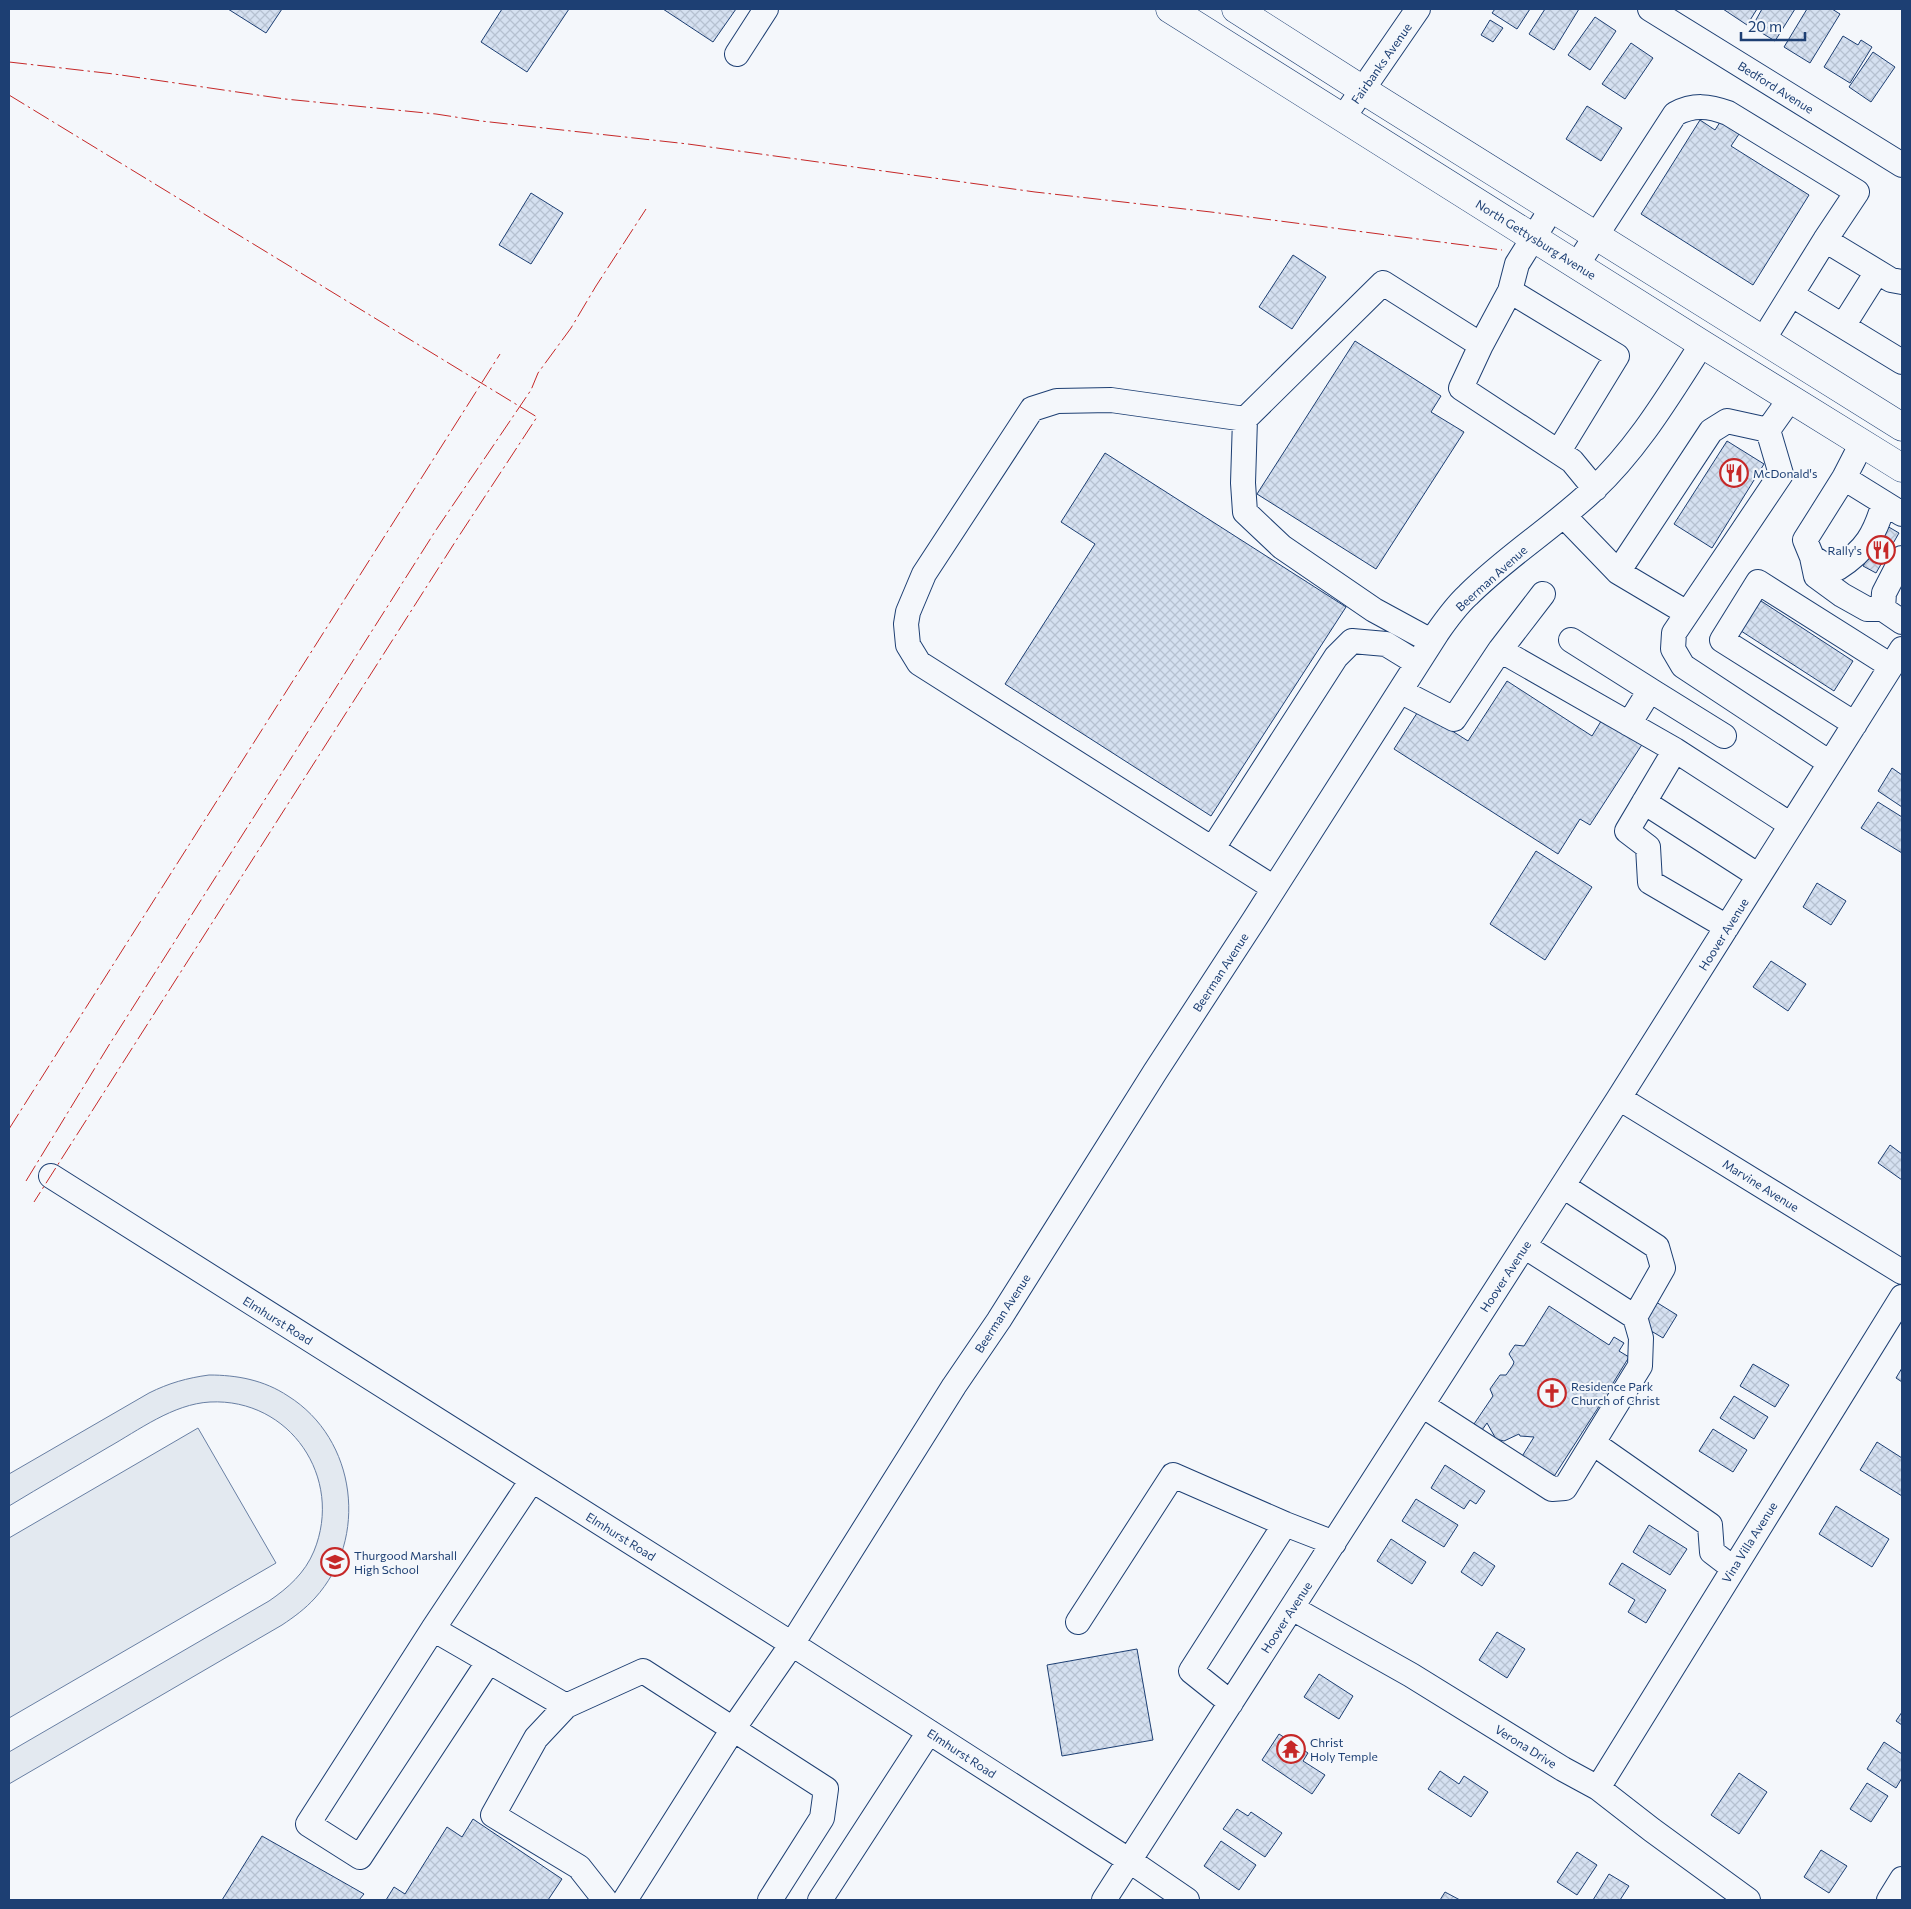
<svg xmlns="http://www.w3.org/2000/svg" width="1911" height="1909" viewBox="0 0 1911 1909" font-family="Commissioner,sans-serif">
<defs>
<pattern id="building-cross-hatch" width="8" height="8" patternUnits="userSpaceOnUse" patternTransform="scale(1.25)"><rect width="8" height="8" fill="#d5e0f0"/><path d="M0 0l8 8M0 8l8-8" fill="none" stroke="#b6c1d1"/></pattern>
</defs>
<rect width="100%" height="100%" fill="#f4f7fb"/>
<path fill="#e3e9f0" stroke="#687fa3" d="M209 1375C237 1375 264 1380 288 1396 357 1439 369 1539 315 1598 305 1609 294 1617 282 1625L9 1784V1752L269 1601C288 1588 305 1573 314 1551 344 1478 290 1398 210 1402 173 1404 139 1430 107 1448 75 1467 42 1486 9 1506V1474L149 1393C169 1383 187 1378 209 1375Z
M198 1428 276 1563 9 1718V1538Z"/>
<path fill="url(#building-cross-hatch)" stroke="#1d3f73" d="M228 9H282L266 33Z
M502 9H569L527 72 481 42Z
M663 9H736L713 42Z
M1495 9H1530L1517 29 1492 13Z
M1545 9H1579L1554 50 1529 34Z
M1723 9H1757L1747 25Z
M1762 9H1795L1775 41 1752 27Z
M1807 9H1832L1840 14 1810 63 1784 47Z
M1595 17 1616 31 1590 70 1568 55Z
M1490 20 1503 28 1493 42 1481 35Z
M1843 36 1858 45 1861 40 1872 47 1850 83 1824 67Z
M1631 43 1653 58 1625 99 1602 84Z
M1873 52 1895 67 1871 102 1849 87Z
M1587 106 1622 128 1601 161 1566 139Z
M1724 116 1743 128 1731 146 1809 195 1753 285 1641 214 1700 120 1715 130Z
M531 193 563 213 531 264 499 245Z
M1293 255 1326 277 1292 329 1259 307Z
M1355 341 1441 396 1431 412 1464 432 1376 569 1257 494Z
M1727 441 1764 464 1712 548 1674 524Z
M1105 453 1346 607 1211 816 1005 684 1095 544 1061 522Z
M1887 526 1899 533 1876 573 1863 566Z
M1758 599 1853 661 1834 691 1738 629Z
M1507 681 1592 736 1603 718 1643 743 1590 825 1580 819 1558 854 1394 749 1419 710 1468 741Z
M1892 768 1902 775V807L1878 791Z
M1878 802 1902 817V853L1861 828Z
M1536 851 1592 887 1545 960 1490 924Z
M1817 883 1846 901 1831 925 1803 907Z
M1771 961 1806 984 1788 1011 1753 987Z
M1890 1145 1902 1154V1180L1878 1163Z
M1656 1302 1677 1315 1663 1338 1641 1325Z
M1549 1306 1609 1345 1614 1337 1624 1343 1619 1351 1629 1357 1610 1388 1613 1391 1608 1400 1605 1397 1553 1478 1521 1458 1534 1437 1520 1436 1519 1434 1504 1441 1496 1439 1487 1423 1482 1430 1474 1424 1493 1396 1490 1389 1500 1375H1506L1513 1365 1514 1362 1509 1354 1515 1345 1524 1346Z
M1753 1364 1789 1385 1775 1407 1740 1386Z
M1902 1368V1382L1896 1378Z
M1734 1396 1768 1417 1754 1439 1720 1418Z
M1713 1429 1747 1450 1733 1472 1699 1451Z
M1877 1442 1902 1458V1496L1860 1470Z
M1445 1465 1485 1491 1476 1504 1470 1500 1464 1509 1431 1488Z
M1416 1499 1458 1525 1444 1547 1402 1521Z
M1836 1506 1889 1539 1872 1567 1819 1534Z
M1649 1525 1687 1549 1670 1575 1633 1552Z
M1391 1539 1426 1562 1412 1584 1377 1561Z
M1474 1552 1495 1566 1482 1586 1461 1572Z
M1622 1563 1666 1590 1646 1623 1628 1612 1635 1600 1609 1584Z
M1497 1632 1525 1649 1507 1678 1479 1660Z
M1137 1649 1153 1740 1062 1756 1047 1665Z
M1319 1674 1353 1696 1339 1719 1304 1697Z
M1902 1712V1725L1896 1721Z
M1279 1734 1308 1753 1303 1761 1325 1775 1312 1794 1262 1760Z
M1884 1742 1902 1754V1778L1896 1788 1867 1769Z
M1440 1771 1459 1784 1464 1776 1488 1792 1471 1817 1428 1789Z
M1739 1773 1767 1792 1739 1834 1711 1815Z
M1867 1783 1888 1796 1871 1822 1850 1809Z
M1237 1809 1248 1816 1251 1812 1282 1833 1265 1857 1223 1829Z
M473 1819 562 1879 548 1900H386L394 1887 405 1894 447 1827 462 1837Z
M262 1836 364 1894 359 1900H222Z
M1221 1841 1256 1865 1239 1890 1204 1866Z
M1821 1850 1847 1866 1829 1893 1804 1877Z
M1577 1852 1597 1865 1577 1895 1557 1882Z
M1609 1874 1629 1886 1620 1900H1593Z
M1445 1892 1460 1900H1440Z"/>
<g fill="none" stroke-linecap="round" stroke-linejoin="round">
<defs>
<path id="minor" d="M1650 9 1902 165
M737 54 766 9
M1343 118 1418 9
M1577 265 1675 114C1694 104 1709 106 1728 113L1857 192 1825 240
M1510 291 1617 356 1559 451
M1792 295 1902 362
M1843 326 1877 272
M1763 340 1825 240 1891 280 1902 282
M1481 345 1461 388 1572 461 1595 489
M1245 419 1243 483 1245 512 1282 547 1374 610 1431 641
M1768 430 1781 474 1674 633 1673 649 1683 666 1830 763
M1768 430 1790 399
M1862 443 1844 478 1805 540 1812 557 1816 576 1842 595 1867 609H1883L1902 622
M1844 478 1902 514
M1564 516 1618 572 1687 613
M1812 557 1826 566 1838 568C1866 550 1875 534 1884 503
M1618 572 1711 431 1727 421 1768 430
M1883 609 1884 593 1902 558
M1571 640 1650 690 1629 724
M1500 650 1543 594
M1650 690 1724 736
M1400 691 1454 719 1500 650 1675 750 1627 831 1648 847 1650 882 1727 927
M1855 724 1722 640 1758 582 1891 666
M1675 750 1791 825
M1644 802 1759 876
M1213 848 1336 657 1352 641 1386 644 1417 663
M1274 888 919 663 908 645 906 624 908 612 924 574 1032 409 1057 401 1111 400 1245 419 1383 283 1481 345 1510 291 1517 264 1552 208
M1619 1098 1902 1272
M51 1176 792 1644 1130 1861 1187 1900
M1563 1186 1657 1247 1663 1268 1635 1317
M1422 1405 1552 1489 1565 1488 1640 1366 1641 1338 1635 1317 1524 1246
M1593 1443 1710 1525 1712 1552 1733 1568
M1292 1608 1411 1675 1563 1769 1598 1788 1652 1830 1748 1900
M1078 1622 1173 1475 1285 1524 1334 1543
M433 1629 532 1480
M489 1661 360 1857 308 1824 433 1629 566 1706
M1231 1703 1191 1671 1285 1524
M1598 1788 1902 1297
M605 1900 579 1867 493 1815 536 1738 566 1706 643 1671 826 1789 822 1818 770 1900
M625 1900 733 1729 792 1644 954 1386 999 1320 1155 1072 1254 920 1437 633C1446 620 1456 606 1468 595 1507 556 1554 527 1593 490 1638 448 1669 395 1702 344
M820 1900 929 1732
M1104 1900 1619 1098 1902 649
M1889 1900 1902 1879"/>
<path id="major" d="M1170 9 1702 344 1902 468
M1236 9 1363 90 1902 427"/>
</defs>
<use href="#minor" stroke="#1d3f73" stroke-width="26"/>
<use href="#major" stroke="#1d3f73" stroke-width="29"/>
<use href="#minor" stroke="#f4f7fb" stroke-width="24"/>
<use href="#major" stroke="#f4f7fb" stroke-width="28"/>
<path stroke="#c62828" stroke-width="1" stroke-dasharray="18 4 2.5 4" stroke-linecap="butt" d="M9 62 114 74 285 99 436 114 481 121 688 144 1035 192 1211 212 1502 250
M9 95 537 417 457 539 34 1202
M9 1129 500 354
M26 1181 109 1045 436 530 531 390 538 373 571 328 596 286 646 209"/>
</g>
<defs>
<symbol id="restaurant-ring" viewBox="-11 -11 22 22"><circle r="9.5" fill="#f4f7fb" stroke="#c62828" stroke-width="1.5"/><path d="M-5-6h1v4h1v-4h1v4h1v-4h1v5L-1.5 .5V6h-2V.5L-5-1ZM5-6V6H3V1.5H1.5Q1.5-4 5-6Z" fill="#c62828"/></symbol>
<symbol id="church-ring" viewBox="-11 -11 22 22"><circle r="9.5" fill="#f4f7fb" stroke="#c62828" stroke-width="1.5"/><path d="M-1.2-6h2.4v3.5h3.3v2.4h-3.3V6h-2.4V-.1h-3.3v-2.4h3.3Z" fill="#c62828"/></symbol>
<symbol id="school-ring" viewBox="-11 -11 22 22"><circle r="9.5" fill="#f4f7fb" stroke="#c62828" stroke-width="1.5"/><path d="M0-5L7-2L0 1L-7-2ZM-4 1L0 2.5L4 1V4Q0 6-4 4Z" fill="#c62828"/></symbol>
<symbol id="temple-ring" viewBox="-11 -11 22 22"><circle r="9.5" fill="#f4f7fb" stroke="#c62828" stroke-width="1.5"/><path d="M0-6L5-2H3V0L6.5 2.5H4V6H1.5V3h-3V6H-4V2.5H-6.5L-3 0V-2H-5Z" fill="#c62828"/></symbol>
</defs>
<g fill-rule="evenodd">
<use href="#restaurant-ring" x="1718" y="457" width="32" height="32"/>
<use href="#restaurant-ring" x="1865" y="534" width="32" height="32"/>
<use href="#church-ring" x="1536" y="1377" width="32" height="32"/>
<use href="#school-ring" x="319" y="1546" width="32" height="32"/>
<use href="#temple-ring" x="1275" y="1733" width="32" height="32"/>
</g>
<g text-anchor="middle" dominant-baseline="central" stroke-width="4" stroke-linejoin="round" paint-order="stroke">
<g font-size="12" fill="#1d3f73" stroke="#f4f7fb">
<text transform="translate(1381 63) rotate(-55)">Fairbanks Avenue</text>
<text transform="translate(1776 87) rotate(32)">Bedford Avenue</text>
<text transform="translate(1536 239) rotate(32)">North Gettysburg Avenue</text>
<text transform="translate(1491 578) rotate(-42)">Beerman Avenue</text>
<text transform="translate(1723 934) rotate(-58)">Hoover Avenue</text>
<text transform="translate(1220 972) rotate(-57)">Beerman Avenue</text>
<text transform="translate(1761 1185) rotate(32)">Marvine Avenue</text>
<text transform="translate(1505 1276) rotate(-57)">Hoover Avenue</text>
<text transform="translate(1002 1313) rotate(-57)">Beerman Avenue</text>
<text transform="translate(278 1320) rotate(32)">Elmhurst Road</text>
<text transform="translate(621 1536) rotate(32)">Elmhurst Road</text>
<text transform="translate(1749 1542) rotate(-58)">Vina Villa Avenue</text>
<text transform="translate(1286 1617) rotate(-57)">Hoover Avenue</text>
<text transform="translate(1526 1746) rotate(32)">Verona Drive</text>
<text transform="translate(962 1753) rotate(33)">Elmhurst Road</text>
</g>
<g font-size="12" fill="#1d3f73" stroke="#f4f7fb" text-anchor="start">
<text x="1753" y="473">McDonald's</text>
<text x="1862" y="550" text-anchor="end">Rally's</text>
<text x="1571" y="1386">Residence Park<tspan x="1571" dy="14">Church of Christ</tspan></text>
<text x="354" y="1555">Thurgood Marshall<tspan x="354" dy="14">High School</tspan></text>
<text x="1310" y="1742">Christ<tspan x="1310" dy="14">Holy Temple</tspan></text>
</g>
</g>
<rect width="1911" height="1909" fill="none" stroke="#1d3f73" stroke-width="20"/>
<path d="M1741 32v8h64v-8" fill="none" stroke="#1d3f73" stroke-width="2.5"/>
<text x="1748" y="32" font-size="15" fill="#1d3f73" stroke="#f4f7fb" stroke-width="4" paint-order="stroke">20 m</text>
</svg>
